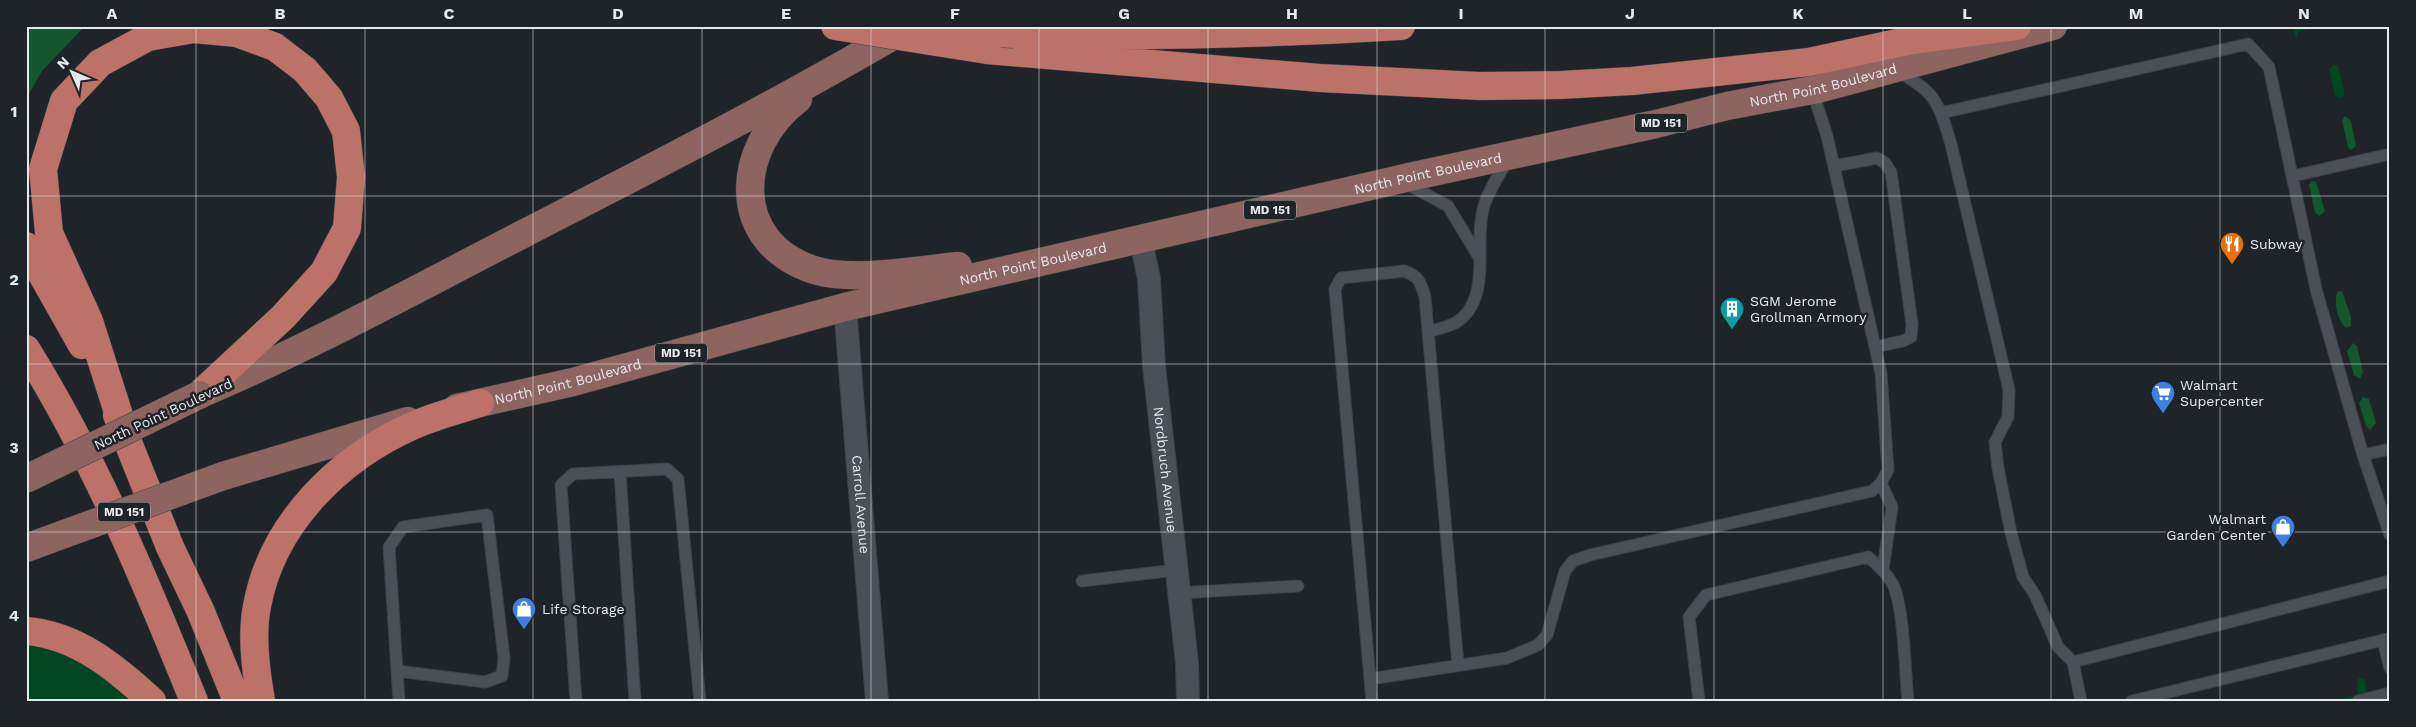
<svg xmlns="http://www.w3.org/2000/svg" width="2416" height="727" viewBox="0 0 2416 727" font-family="'Work Sans',sans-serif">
<rect width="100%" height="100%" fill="#1e2428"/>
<path fill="#004620" d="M2293 26H2323L2298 32V37H2295Z
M2333 65H2338L2345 94 2340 98 2335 96 2329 69Z
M26 641 81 654 146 701H26Z
M2359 678 2364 679 2369 701H2332L2358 695 2357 682Z"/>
<path fill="#14562e" d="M26 26H85L42 71 26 99Z
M2345 116 2351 121 2356 146 2351 150 2348 147 2342 121Z
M2312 181 2316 182 2325 211 2319 216 2315 212 2309 184Z
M2342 291 2351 317V326L2346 328C2337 319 2334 304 2337 292Z
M2353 343 2357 346 2363 372 2360 379 2354 375 2347 351Z
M2363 397 2369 399 2376 423 2370 430 2366 426 2359 403Z"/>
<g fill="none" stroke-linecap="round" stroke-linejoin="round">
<defs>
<path id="service" d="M1897 71C1937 93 1938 102 1951 144L2009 390 2008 417 1995 442 1998 468 2011 533 2023 577 2035 595 2058 647 2073 662 2390 581
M1941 113 2248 44 2269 67 2316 289 2363 455 2390 535
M1834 166 1877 158 1885 163 1891 172 1912 324 1911 337 1903 341 1875 347
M2293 176 2390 154
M1405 183 1448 206 1480 259C1479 210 1482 201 1508 160
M1428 332C1437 329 1447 327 1455 323 1478 310 1480 282 1480 259
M2363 455 2390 449
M620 472 635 701
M1881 483 1892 507 1883 569
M1082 581 1176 570
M1179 593 1298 586
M2389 639 2383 640 2390 668
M2073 662 2081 701
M397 671 485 682 502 676 504 658 487 515 403 527 389 547 399 701
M1370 679 1507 658 1538 645 1547 635 1565 571 1573 561 1590 555 1872 491 1881 483 1888 470 1881 373 1827 136 1812 90
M576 701 561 485 573 474 667 469 678 479 700 701
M1372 701 1335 289 1341 278 1404 271C1419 276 1421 283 1425 297L1458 665
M1699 701 1689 617 1706 595 1868 557C1878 565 1886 572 1892 583 1904 604 1905 673 1908 701
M2132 701 2383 640
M2358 701 2390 693"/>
<g id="minor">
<path id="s1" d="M1141 240 1149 279 1154 366 1187 663 1188 701"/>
<path id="s2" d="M845 307 877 701"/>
</g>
<g id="primary">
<path d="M798 99C735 147 728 242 814 270 851 282 918 270 958 266"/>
<path d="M203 393C313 346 418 288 525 233 653 167 783 101 908 27"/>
<path id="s3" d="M457 408 573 382 845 307 1414 176 1656 124 1727 106 1818 89 2053 26"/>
<path d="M223 476 408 421"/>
</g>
<path id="motorway" d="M1014 34C1143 37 1271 34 1401 26
M987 50 1320 78 1479 86 1560 85 1632 81 1809 62 1907 41 2017 26
M26 246 82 345
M26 349C95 460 145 580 194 701
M117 415 170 547 201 612 237 701
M124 431 89 321 49 233 43 169 64 101 100 63 148 37 194 29 237 33 275 47 305 70 329 98 346 131 351 177 347 228 324 272 283 317 199 395
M26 631C77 635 116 668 152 701
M261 701C256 671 251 636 257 606 272 524 338 459 412 426 434 416 458 410 480 403"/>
</defs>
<use href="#service" stroke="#3d4246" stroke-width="13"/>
<use href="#minor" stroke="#3d4246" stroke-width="24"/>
<use href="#primary" stroke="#3d4246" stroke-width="29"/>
<use href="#motorway" stroke="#3d4246" stroke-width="29"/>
<use href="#service" stroke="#4a5056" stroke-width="11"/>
<use href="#minor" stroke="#4a5056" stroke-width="22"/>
<use href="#primary" stroke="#8e6461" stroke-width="28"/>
<use href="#motorway" stroke="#bc7169" stroke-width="28"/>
<defs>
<path id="primary-bridge" d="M26 479 199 395
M26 548 223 476"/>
<path id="motorway-bridge" d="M835 26 987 50
M959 31 1014 34"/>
</defs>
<use href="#primary-bridge" stroke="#3d4246" stroke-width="29" stroke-linecap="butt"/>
<use href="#motorway-bridge" stroke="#3d4246" stroke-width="29" stroke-linecap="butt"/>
<use href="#primary-bridge" stroke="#8e6461" stroke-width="28"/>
<use href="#motorway-bridge" stroke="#bc7169" stroke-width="28"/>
</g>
<path fill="none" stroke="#e5e9ec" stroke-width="1" stroke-opacity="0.55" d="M196 26V701M365 26V701M533 26V701M702 26V701M871 26V701M1039 26V701M1208 26V701M1377 26V701M1545 26V701M1714 26V701M1883 26V701M2051 26V701M2220 26V701M26 196H2390M26 364H2390M26 532H2390"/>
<defs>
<symbol id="restaurant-pin" viewBox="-11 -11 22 30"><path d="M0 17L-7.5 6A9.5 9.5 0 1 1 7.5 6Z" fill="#e8710a" stroke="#1e2428"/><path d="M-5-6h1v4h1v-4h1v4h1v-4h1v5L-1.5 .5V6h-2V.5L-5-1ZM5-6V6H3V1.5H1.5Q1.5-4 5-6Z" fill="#fff"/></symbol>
<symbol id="building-pin" viewBox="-11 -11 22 30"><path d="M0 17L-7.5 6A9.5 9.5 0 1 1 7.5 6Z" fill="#0f9aa8" stroke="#1e2428"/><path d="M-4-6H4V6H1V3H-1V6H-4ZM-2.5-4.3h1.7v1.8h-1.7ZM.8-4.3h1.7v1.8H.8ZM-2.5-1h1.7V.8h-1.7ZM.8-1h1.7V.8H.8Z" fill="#fff"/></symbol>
<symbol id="supermarket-pin" viewBox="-11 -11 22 30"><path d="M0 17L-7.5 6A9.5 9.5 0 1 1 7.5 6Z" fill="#3f7fe0" stroke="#1e2428"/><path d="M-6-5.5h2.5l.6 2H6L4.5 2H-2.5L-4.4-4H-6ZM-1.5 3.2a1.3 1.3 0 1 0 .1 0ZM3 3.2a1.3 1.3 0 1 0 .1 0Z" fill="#fff"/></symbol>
<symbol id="shop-pin" viewBox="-11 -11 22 30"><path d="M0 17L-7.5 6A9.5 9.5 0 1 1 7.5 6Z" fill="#3f7fe0" stroke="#1e2428"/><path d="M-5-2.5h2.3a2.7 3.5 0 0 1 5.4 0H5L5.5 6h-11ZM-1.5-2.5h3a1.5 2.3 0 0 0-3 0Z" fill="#fff"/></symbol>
</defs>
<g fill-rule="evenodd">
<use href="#restaurant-pin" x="2218" y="230" width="28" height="38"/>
<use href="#building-pin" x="1718" y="295" width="28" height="38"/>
<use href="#supermarket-pin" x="2149" y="379" width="28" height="38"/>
<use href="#shop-pin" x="2269" y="513" width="28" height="38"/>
<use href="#shop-pin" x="510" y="595" width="28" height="38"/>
</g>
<g text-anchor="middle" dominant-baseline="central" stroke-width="5" stroke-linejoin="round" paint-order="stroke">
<g fill="#1e2428" stroke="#a9aeb1" stroke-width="1">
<rect x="1635" y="113.5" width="52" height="19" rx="4"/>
<rect x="1244" y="200.5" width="52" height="19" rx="4"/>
<rect x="655" y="343.5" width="52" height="19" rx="4"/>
<rect x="98" y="502.5" width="52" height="19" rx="4"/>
</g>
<g font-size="12" font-weight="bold" fill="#e5e9ec">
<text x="1661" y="123">MD 151</text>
<text x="1270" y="210">MD 151</text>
<text x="681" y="353">MD 151</text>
<text x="124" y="512">MD 151</text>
</g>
<g font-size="14" fill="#e5e9ec" stroke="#1e2428">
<text stroke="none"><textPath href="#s3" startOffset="1404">North Point Boulevard</textPath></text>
<text stroke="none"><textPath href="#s3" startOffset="999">North Point Boulevard</textPath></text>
<text stroke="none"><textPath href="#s3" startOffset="594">North Point Boulevard</textPath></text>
<text stroke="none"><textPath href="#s3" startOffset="114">North Point Boulevard</textPath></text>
<text transform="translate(163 414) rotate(-25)">North Point Boulevard</text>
<text stroke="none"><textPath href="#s1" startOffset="231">Nordbruch Avenue</textPath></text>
<text stroke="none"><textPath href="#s2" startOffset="198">Carroll Avenue</textPath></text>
</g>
<g font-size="14" fill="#e5e9ec" stroke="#1e2428" text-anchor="start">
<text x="2250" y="244">Subway</text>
<text x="1750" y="301">SGM Jerome<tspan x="1750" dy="16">Grollman Armory</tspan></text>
<text x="2180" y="385">Walmart<tspan x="2180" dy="16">Supercenter</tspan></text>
<text x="2266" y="519" text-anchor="end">Walmart<tspan x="2266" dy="16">Garden Center</tspan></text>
<text x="542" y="609">Life Storage</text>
</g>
</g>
<rect width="2416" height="727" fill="none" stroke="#1e2428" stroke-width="55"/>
<g transform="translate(72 72) rotate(315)" stroke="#1e2428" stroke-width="4" paint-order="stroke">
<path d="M0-4L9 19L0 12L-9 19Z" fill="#e5e9ec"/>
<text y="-8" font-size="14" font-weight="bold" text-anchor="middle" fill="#e5e9ec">N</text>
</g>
<rect x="28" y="28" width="2360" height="672" fill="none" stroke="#e5e9ec" stroke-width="2"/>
<g font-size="16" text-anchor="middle" font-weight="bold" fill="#e5e9ec">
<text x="112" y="19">A</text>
<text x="280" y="19">B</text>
<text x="449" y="19">C</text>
<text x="618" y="19">D</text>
<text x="786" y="19">E</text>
<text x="955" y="19">F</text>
<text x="1124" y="19">G</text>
<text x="1292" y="19">H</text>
<text x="1461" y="19">I</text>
<text x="1630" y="19">J</text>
<text x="1798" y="19">K</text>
<text x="1967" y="19">L</text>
<text x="2136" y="19">M</text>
<text x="2304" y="19">N</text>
<text x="14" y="117">1</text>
<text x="14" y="285">2</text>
<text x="14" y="453">3</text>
<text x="14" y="621">4</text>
</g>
</svg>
